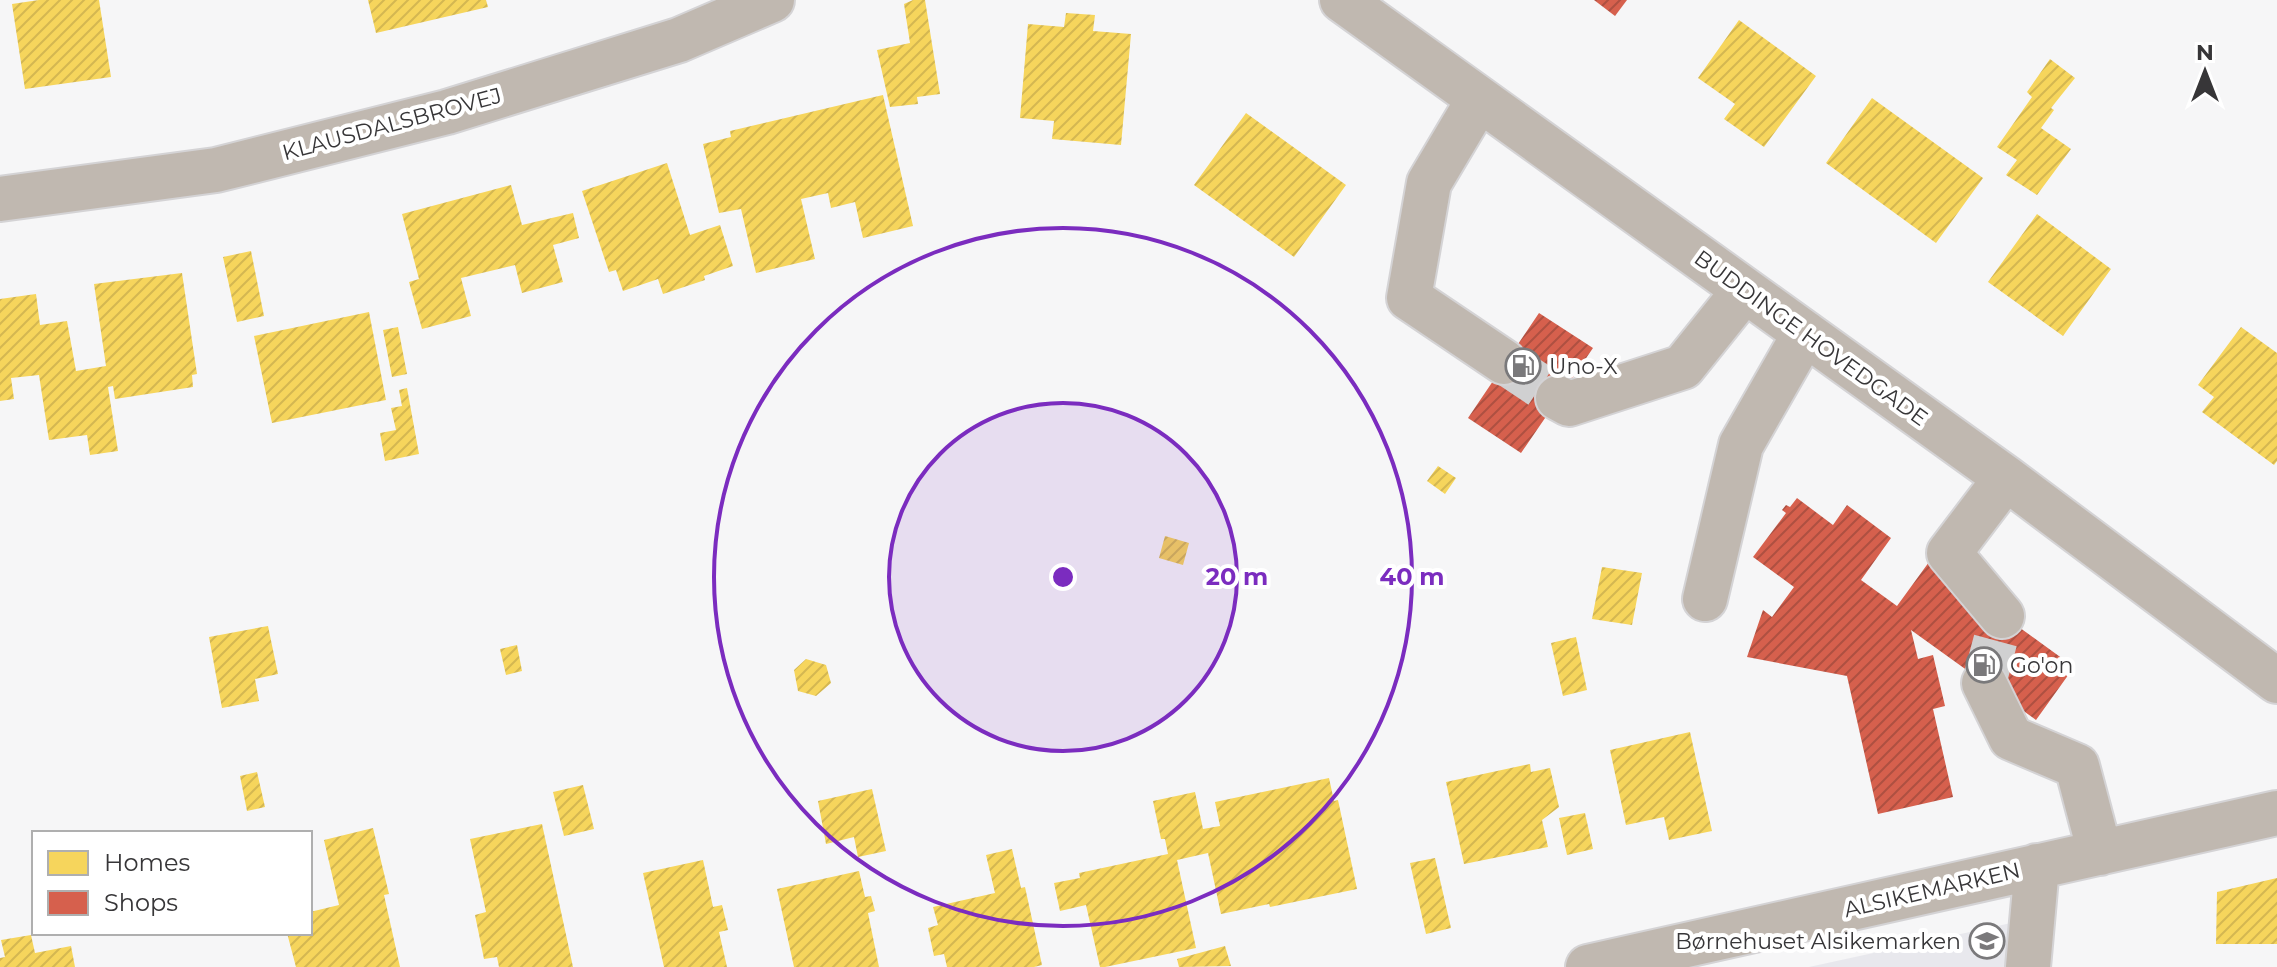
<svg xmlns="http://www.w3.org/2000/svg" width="2277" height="967" viewBox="0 0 2277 967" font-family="Montserrat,sans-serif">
<defs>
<pattern id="homes-hatch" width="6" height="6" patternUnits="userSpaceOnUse" patternTransform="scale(2)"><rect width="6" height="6" fill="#f6d55c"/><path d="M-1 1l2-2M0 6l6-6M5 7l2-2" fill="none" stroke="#d4b751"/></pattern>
<pattern id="shops-hatch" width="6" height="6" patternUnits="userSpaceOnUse" patternTransform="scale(2)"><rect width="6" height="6" fill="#d6604d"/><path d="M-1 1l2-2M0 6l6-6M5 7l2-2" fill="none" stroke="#ae5041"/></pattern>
</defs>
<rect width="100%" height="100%" fill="#f6f6f7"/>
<path fill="#e8e8ed" d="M2048 915 2045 967H1809Z"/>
<path fill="url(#homes-hatch)" d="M39 0H99L111 77 25 89 12 4Z
M368 0H486L488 7 376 33Z
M913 0H925L940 94 917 97 918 104 890 107 877 50 910 43 904 4Z
M1066 13 1095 15 1093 31 1131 34 1121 145 1052 139 1054 121 1020 118 1028 24 1064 27Z
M1739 20 1816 76 1764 147 1724 119 1735 104 1698 78Z
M2050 59 2075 78 2051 108 2054 110 2041 128 2071 149 2037 195 2006 175 2017 160 1997 147 2032 97 2027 92Z
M883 95 913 226 863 238 855 202 831 208 828 193 801 199 815 259 756 273 741 209 719 213 703 144 731 137 730 131Z
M1872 98 1983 178 1936 243 1826 163Z
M1246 113 1346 185 1294 257 1194 185Z
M667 163 690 235 720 225 733 266 704 276 705 280 663 294 658 279 623 291 616 270 609 272 582 191Z
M511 185 522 225 573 213 579 238 553 245 563 282 522 293 515 265 461 278 471 316 422 329 409 282 419 279 402 214Z
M2037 214 2111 269 2063 336 1988 282Z
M251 251 264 316 237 322 223 257Z
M182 273 197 374 192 375 193 387 115 399 113 386 108 387 118 451 90 455 87 435 49 440 39 375 11 378 14 399 0 401V299L36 294 40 325 67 321 76 371 106 366 94 284Z
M369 312 386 400 272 423 254 336Z
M398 327 407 374 392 377 383 330Z
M2241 327 2277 353V461L2274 465 2202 412 2214 397 2198 385Z
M407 388 419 454 385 461 380 433 396 430 391 408 402 406 399 390Z
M1438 466 1456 478 1445 494 1427 481Z
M1165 536 1189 543 1183 565 1159 558Z
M1602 567 1642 573 1632 625 1592 619Z
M268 626 278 674 255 679 259 701 222 708 209 637Z
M1576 637 1587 690 1563 696 1551 643Z
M517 645 522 671 506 675 500 649Z
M806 659 826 665 831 683 816 696 798 691 794 670Z
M1690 732 1712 831 1669 840 1664 817 1626 825 1610 750Z
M1530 764 1531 772 1550 768 1559 807 1542 820 1548 847 1464 864 1446 782Z
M257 772 265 807 247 811 240 776Z
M1329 778 1334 801 1338 800 1357 889 1270 907 1269 904 1221 914 1208 853 1177 860 1196 948 1105 967H1100L1086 905 1060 911 1054 883 1080 878 1079 873 1168 854 1165 839H1161L1153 801 1195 792 1203 829 1220 826 1215 802Z
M583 785 594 829 564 836 553 792Z
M872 789 886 851 858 857 854 837 826 844 818 801Z
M1585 813 1593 849 1567 855 1559 818Z
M542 824 573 967H499L497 957 484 959 475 915 486 912 470 839Z
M373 828 389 894 384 895 400 967H296L287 933H310V912L339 905 324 840Z
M1012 849 1021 888 1025 887 1042 965 1034 967H947L944 954 934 956 928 928 938 925 933 907 995 893 986 855Z
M1435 858 1451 928 1426 934 1410 863Z
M703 860 713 907 722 905 728 930 719 932 727 967H664L643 873Z
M859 871 865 897 871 896 875 911 868 913 879 967H794L777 889Z
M2277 878V944H2216L2217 892Z
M31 935 35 953 71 946 75 967H0V958L5 957 1 940Z
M1225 946 1231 966 1179 967 1177 959Z"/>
<path fill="url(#shops-hatch)" d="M1594 0H1627L1615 16Z
M1539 313 1593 348 1521 453 1468 418Z
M1797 498 1833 525 1847 505 1891 538 1861 580 1897 606 1929 562 2074 667 2036 720 1911 630 1918 659 1933 655 1945 706 1933 709 1953 797 1878 814 1847 676 1747 657 1763 610 1772 617 1794 587 1753 557 1786 513 1782 510 1786 505 1790 507Z"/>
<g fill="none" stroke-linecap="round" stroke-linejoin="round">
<path stroke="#d0d0d1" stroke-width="44" stroke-dasharray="44 22" stroke-linecap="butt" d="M1504 362 1558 398
M1984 683 2002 616"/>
<defs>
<path id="minor" d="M1342 0 2006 478 2277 681
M1479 99 1429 183 1409 298 1504 362
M0 199 216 170 447 112 679 40 772 0
M1558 398 1569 404 1683 367 1744 291
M1705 599 1741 445 1805 333
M2002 616 1949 553 2006 478
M1984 683 2011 738 2077 766 2100 853
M1588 967 2277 813
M2028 967 2037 866"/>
</defs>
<use href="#minor" stroke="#d4d3d5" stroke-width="48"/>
<use href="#minor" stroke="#c0b8b0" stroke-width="44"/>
</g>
<circle cx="1063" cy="577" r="174" fill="#7b2cbf" fill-opacity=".12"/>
<g fill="none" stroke="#7b2cbf" stroke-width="4">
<circle cx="1063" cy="577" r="174"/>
<circle cx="1063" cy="577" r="349"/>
</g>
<defs>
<symbol id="fuel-ring" viewBox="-11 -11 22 22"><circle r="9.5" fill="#fff" stroke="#7a797b" stroke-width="1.5"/><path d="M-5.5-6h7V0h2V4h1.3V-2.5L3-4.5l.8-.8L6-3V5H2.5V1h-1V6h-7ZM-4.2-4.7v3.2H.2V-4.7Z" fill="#7a797b"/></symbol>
<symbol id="school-ring" viewBox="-11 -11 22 22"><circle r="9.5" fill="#fff" stroke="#7a797b" stroke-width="1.5"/><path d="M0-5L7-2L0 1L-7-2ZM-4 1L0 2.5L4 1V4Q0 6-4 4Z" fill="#7a797b"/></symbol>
</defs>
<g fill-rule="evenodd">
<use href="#fuel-ring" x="1503" y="346" width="40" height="40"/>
<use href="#fuel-ring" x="1964" y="645" width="40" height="40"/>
<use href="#school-ring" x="1967" y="921" width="40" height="40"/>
</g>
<g text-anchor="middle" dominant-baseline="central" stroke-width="8" stroke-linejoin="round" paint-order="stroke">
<g font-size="22" fill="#373638" stroke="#fff">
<text transform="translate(392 124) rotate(-15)">KLAUSDALSBROVEJ</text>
<text transform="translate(1811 338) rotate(36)">BUDDINGE HOVEDGADE</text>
<text transform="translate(1932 890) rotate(-13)">ALSIKEMARKEN</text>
</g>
<g font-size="22" fill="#373638" stroke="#fff" text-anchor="start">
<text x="1549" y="366">Uno-X</text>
<text x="2010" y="665">Go'on</text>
<text x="1961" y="941" text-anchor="end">Børnehuset Alsikemarken</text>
</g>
</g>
<circle cx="1063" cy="577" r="12" fill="#7b2cbf" stroke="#fff" stroke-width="4"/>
<g font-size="24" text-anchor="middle" font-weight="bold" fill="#7b2cbf" stroke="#fff" stroke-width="8" stroke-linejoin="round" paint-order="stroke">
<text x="1237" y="585">20 m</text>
<text x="1412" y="585">40 m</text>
</g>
<rect x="32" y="831" width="280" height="104" fill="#ffffff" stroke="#afafaf" stroke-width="2"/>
<rect x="48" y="851" width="40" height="24" fill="#f6d55c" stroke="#afafaf" stroke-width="2"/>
<text x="104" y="871" font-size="24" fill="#373638">Homes</text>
<rect x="48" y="891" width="40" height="24" fill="#d6604d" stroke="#afafaf" stroke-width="2"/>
<text x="104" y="911" font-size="24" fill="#373638">Shops</text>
<g transform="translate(2205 72)" stroke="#ffffff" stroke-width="6" paint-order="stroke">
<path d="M0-6L14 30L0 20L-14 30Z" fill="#373638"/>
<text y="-12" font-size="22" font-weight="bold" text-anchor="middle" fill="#373638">N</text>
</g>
</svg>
